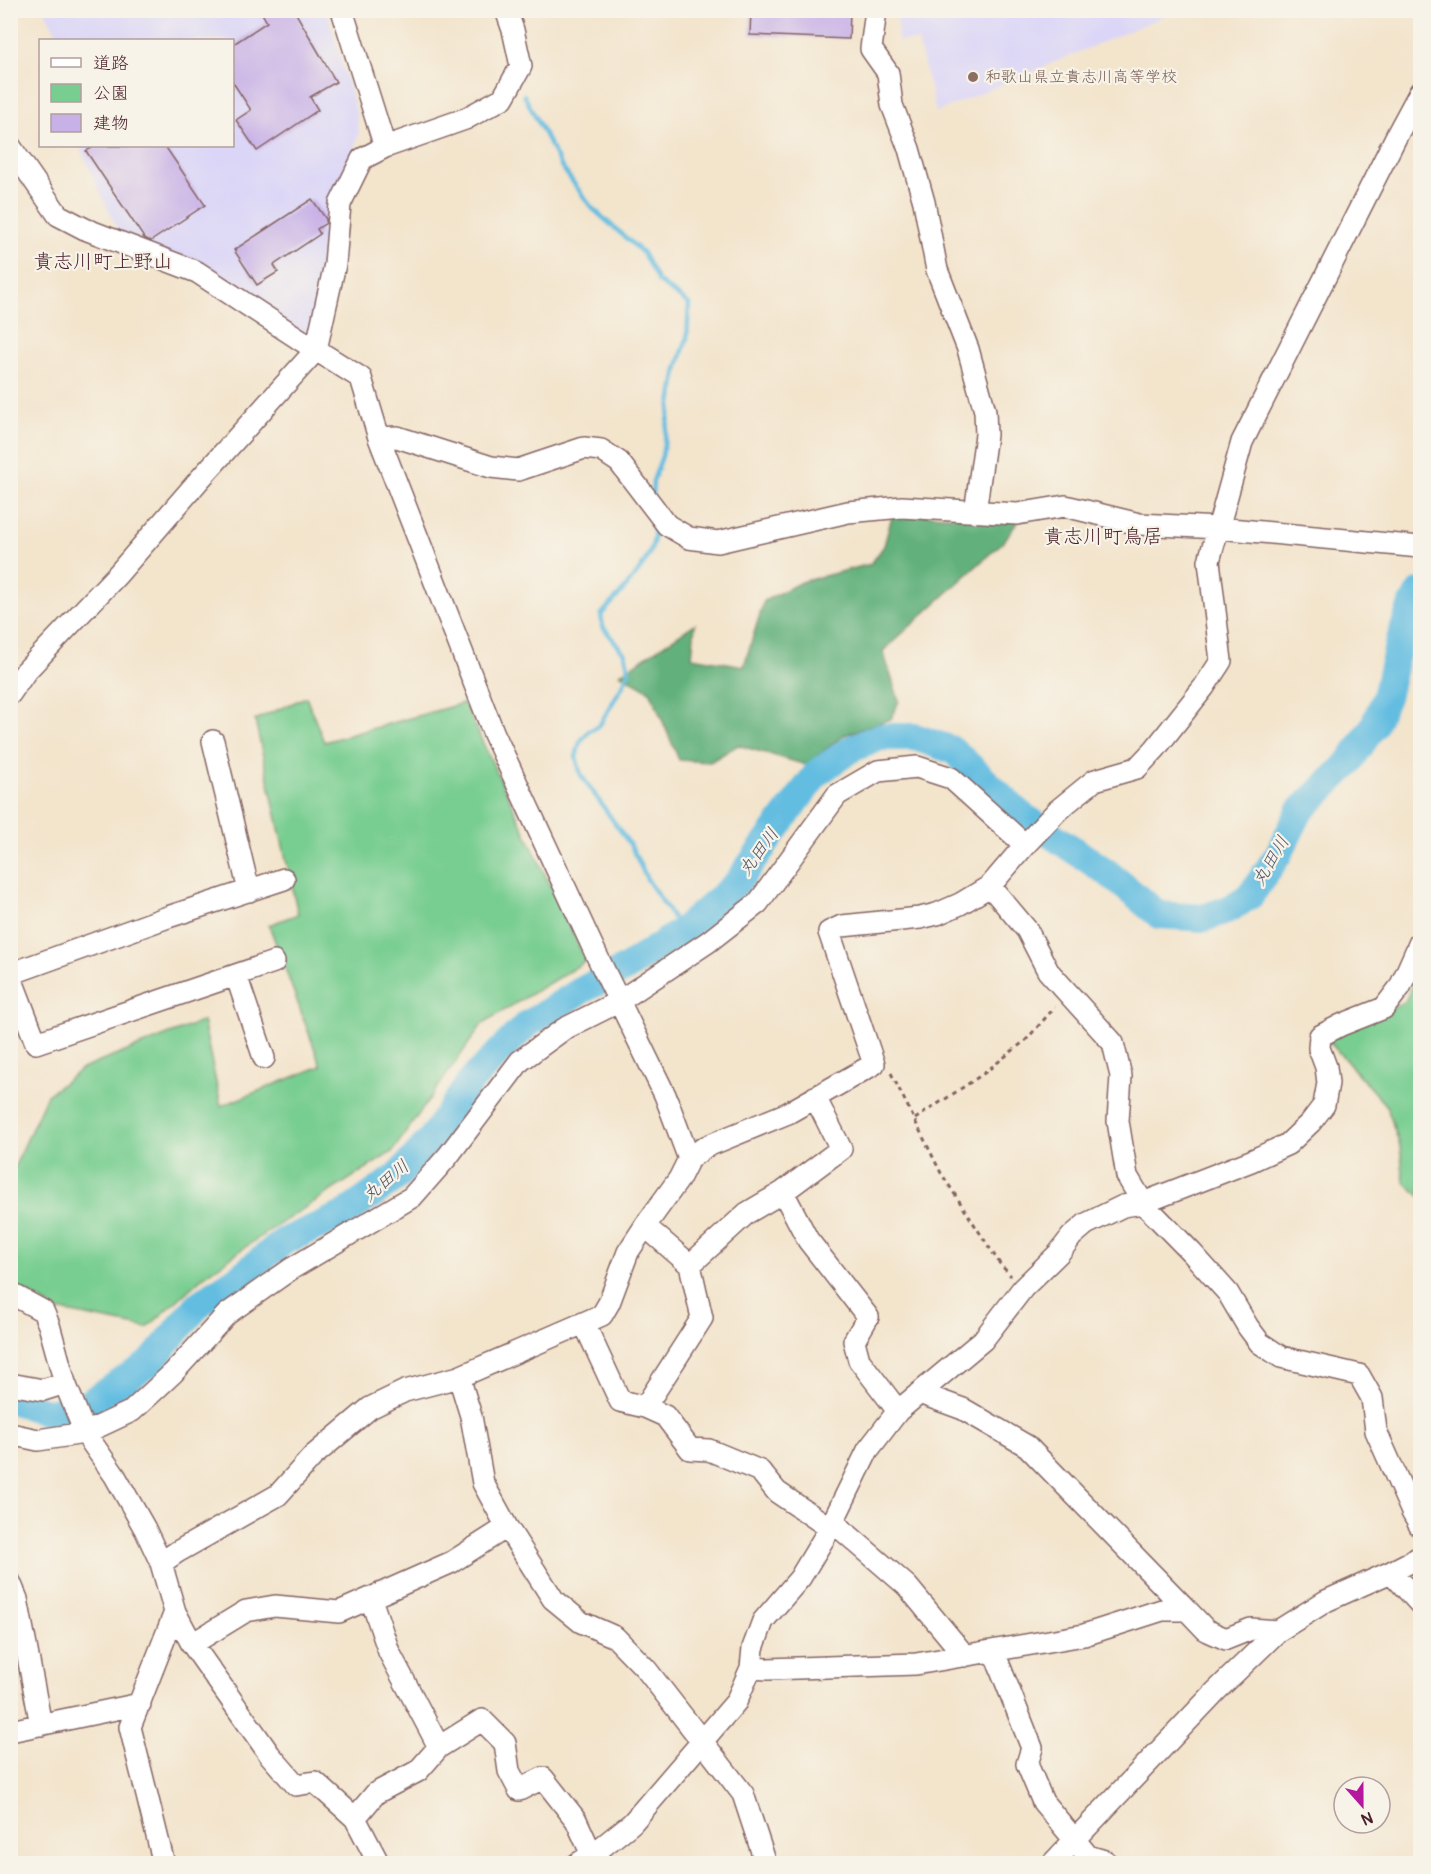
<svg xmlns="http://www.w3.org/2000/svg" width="1431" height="1874" viewBox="0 0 1431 1874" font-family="Pangolin,'Klee One',sans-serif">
<rect width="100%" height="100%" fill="#f7f3e8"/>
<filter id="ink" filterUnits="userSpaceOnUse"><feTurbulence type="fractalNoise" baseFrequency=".0167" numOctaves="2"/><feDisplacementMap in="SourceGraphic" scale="12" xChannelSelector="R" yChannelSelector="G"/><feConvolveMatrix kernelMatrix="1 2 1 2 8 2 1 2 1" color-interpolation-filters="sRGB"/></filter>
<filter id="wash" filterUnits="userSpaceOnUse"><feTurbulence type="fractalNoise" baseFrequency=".008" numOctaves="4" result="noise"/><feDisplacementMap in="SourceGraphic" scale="24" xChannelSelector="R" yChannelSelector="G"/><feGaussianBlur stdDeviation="1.35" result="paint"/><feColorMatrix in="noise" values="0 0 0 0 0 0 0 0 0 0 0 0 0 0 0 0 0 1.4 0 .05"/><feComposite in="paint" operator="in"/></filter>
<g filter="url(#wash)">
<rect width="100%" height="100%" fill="#f3e4cc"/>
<path fill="#dbd6f7" d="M45 11H327L356 112 359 133 352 155 331 199 320 298 310 337 120 235 79 146H232V40H60Z
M897 11V10L1176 11 936 112 918 41H898Z"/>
<path fill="#78ce91" stroke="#61765e" stroke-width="1.5" d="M306 697 324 742 464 703 586 961 483 1023 392 1152 270 1230 204 1276 147 1328 57 1310 11 1283V1175L47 1095 82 1069 203 1021 221 1106 321 1066 269 925 298 914 255 720Z
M1420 968V1196L1404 1182 1400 1146 1387 1107 1327 1039 1405 1002Z"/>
<path fill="#62b17b" stroke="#566853" stroke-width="1.5" d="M893 513 1019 520 1004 541 883 651 899 701 891 719 844 735 806 765 738 745 710 762 679 760 650 691 620 674 695 624 692 657 744 666 764 601 801 582 871 564 884 546Z"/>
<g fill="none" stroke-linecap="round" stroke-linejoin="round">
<path stroke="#63bde1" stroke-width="4.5" d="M524 95 561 166 592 208 643 253 658 281 689 304 687 338 677 369 662 456 653 481 652 495
M651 518C652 523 655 531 654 537 652 563 618 595 601 615L603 627 625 654 629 670 624 683 599 726 589 731 580 742 576 757 581 775 631 846 647 879 682 931"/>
<path stroke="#63bde1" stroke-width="28" d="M10 1399 49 1413 87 1404 150 1363 199 1304 242 1275 284 1241 343 1215 397 1177 431 1139 471 1081 525 1026 582 990 626 968 682 931 736 884 817 773 851 749 880 737H915L953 750 1020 814 1108 873 1159 915 1204 918 1231 908 1250 896 1278 855 1300 811 1348 764 1373 727 1386 697 1398 646 1411 607 1420 592"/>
</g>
<g id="blocks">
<path fill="#c8b1e7" d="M260 10H294L336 82 310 97 318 110 257 151 236 120 251 110 232 81V45L267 22Z
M751 10H850L849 39 750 35Z
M95 146H165L205 205 151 241 144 238 86 151Z
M312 199 326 219V223L317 229 320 234 274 265 278 272 257 285 234 250Z"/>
</g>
</g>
<g filter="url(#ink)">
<use href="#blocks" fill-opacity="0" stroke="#856463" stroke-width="1.5"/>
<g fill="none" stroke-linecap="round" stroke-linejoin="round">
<defs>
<path id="minor" d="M342 10 385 147
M876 10 871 49 888 73 892 105 909 149 924 202 937 270 968 349 985 411 986 435 975 512
M10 146 58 215 85 229 197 272 316 350 361 378 379 438 494 734 596 954 665 1095 689 1159
M379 438 397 437 491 467 518 470 584 448 601 450 619 462 667 525 689 538 718 542 848 512 902 507 1017 514 1065 506 1139 524 1219 528 1420 547
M10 694 26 671 118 574 200 479 316 350 335 264 340 204 362 159 385 147 465 119 503 98 521 66 513 30 506 10
M213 741 249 891
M990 886 1027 930 1048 971 1113 1043 1121 1076 1118 1121 1127 1176 1143 1203 1192 1253 1228 1293 1248 1327 1260 1343 1281 1357 1359 1375 1372 1398 1376 1431 1412 1512 1420 1526
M10 974 168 917 284 879
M10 975 36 1043 274 962
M236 975 264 1058
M815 1097 841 1149 783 1192 808 1240 868 1317 854 1341 859 1360 898 1411
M645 1226 690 1265 702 1318 645 1407
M690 1265 747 1213 783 1192
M10 1293 43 1311 49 1325 65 1383 85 1433 115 1476 145 1529 161 1563 175 1612 192 1644 270 1755 296 1785 315 1782 355 1818 379 1864
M584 1323 620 1401 645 1407 665 1416 690 1449 709 1450 760 1471 777 1492 830 1528
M459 1377 471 1416 483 1483 507 1527 553 1599 581 1622 615 1637 646 1669 743 1794 766 1864
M10 1384 43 1390 65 1383
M919 1393 963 1409 1027 1446 1187 1610
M10 1434 38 1440 85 1433 132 1411 173 1373 227 1314 291 1269 412 1197 448 1156 520 1061 564 1029 618 1002 708 942 758 903 837 795 878 771 917 767 951 778 1025 845
M833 1522 907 1586 965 1656
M161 1563 177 1552 278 1495 313 1456 370 1408 405 1391 459 1377 602 1315 609 1303 628 1252 645 1226 679 1179 689 1159 705 1147 788 1113 874 1064 829 932 842 926 920 918 937 914 960 904 990 886 1025 845 1058 810 1095 780 1137 768 1155 749 1204 687 1221 661 1209 561 1242 442 1399 131 1420 92
M1391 1572 1420 1604
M10 1582 17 1599 41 1725
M371 1599 389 1652 439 1747
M192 1644 246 1611 275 1606 339 1612 452 1562 507 1527
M994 1652 1032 1748 1027 1764 1043 1802 1088 1856 1105 1861 1108 1864
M751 1668 768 1669 916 1664 1084 1635 1162 1610H1187L1206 1630 1226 1639 1251 1629 1278 1631
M10 1731 140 1704
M355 1818 376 1793 418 1771 439 1747 482 1720 505 1743 509 1771 519 1790 543 1778 576 1820 592 1855
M164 1864 130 1727 175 1612
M577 1864 592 1855 632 1823 736 1702 751 1668 753 1648 763 1621 800 1578 830 1528 868 1450 898 1411 983 1340 1023 1288 1059 1253 1072 1236 1086 1224 1123 1206 1143 1203 1251 1161 1288 1144 1311 1122 1324 1105 1328 1083 1326 1067 1319 1048 1320 1036 1341 1025 1384 1008 1400 987 1420 942
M1052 1864 1216 1691 1278 1631 1326 1601 1391 1572 1420 1557"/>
</defs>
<use href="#minor" stroke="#856463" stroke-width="24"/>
<path stroke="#856463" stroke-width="3" stroke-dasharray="4.5 4.5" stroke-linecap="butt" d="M891 1073 941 1173 1000 1264 1011 1276
M915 1119 983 1074 1026 1040 1055 1007"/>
<use href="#minor" stroke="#fff" stroke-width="21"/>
</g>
</g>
<circle fill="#8d6e63" stroke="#f7f3e8" stroke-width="2" cx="973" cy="77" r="6"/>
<g text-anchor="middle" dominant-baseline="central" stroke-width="4.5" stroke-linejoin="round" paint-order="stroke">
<g font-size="16" fill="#785e54" stroke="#f7f3e8" text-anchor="start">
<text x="985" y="77">和歌山県立貴志川高等学校</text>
</g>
<g font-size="18" font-style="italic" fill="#53566b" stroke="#f7f3e8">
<text transform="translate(759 852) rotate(-54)">丸田川</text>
<text transform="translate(1271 861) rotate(-59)">丸田川</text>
<text transform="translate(386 1181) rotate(-40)">丸田川</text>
</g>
<g font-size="20" fill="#4a1f2b" stroke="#f7f3e8">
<text x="103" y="261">貴志川町上野山</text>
<text x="1103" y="536">貴志川町鳥居</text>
</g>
</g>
<rect width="1431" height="1874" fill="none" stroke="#f7f3e8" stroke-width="36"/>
<rect x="39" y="39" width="195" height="108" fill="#f7f3e8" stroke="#b29e9c" stroke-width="1.5"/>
<rect x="51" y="58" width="30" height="9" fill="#ffffff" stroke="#b29e9c" stroke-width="1.5"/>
<text x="93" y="69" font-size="18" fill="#4a1f2b">道路</text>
<rect x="51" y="84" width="30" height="18" fill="#78ce91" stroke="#b29e9c" stroke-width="1.5"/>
<text x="93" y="99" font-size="18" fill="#4a1f2b">公園</text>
<rect x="51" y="114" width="30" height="18" fill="#c8b1e7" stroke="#b29e9c" stroke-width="1.5"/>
<text x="93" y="129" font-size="18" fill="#4a1f2b">建物</text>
<g transform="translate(1362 1805) rotate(159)"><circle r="28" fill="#f7f3e8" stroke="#b29e9c" stroke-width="1.5"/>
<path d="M0-4.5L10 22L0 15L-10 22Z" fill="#b5179e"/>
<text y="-9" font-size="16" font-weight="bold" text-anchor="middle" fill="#4a1f2b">N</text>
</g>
</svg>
